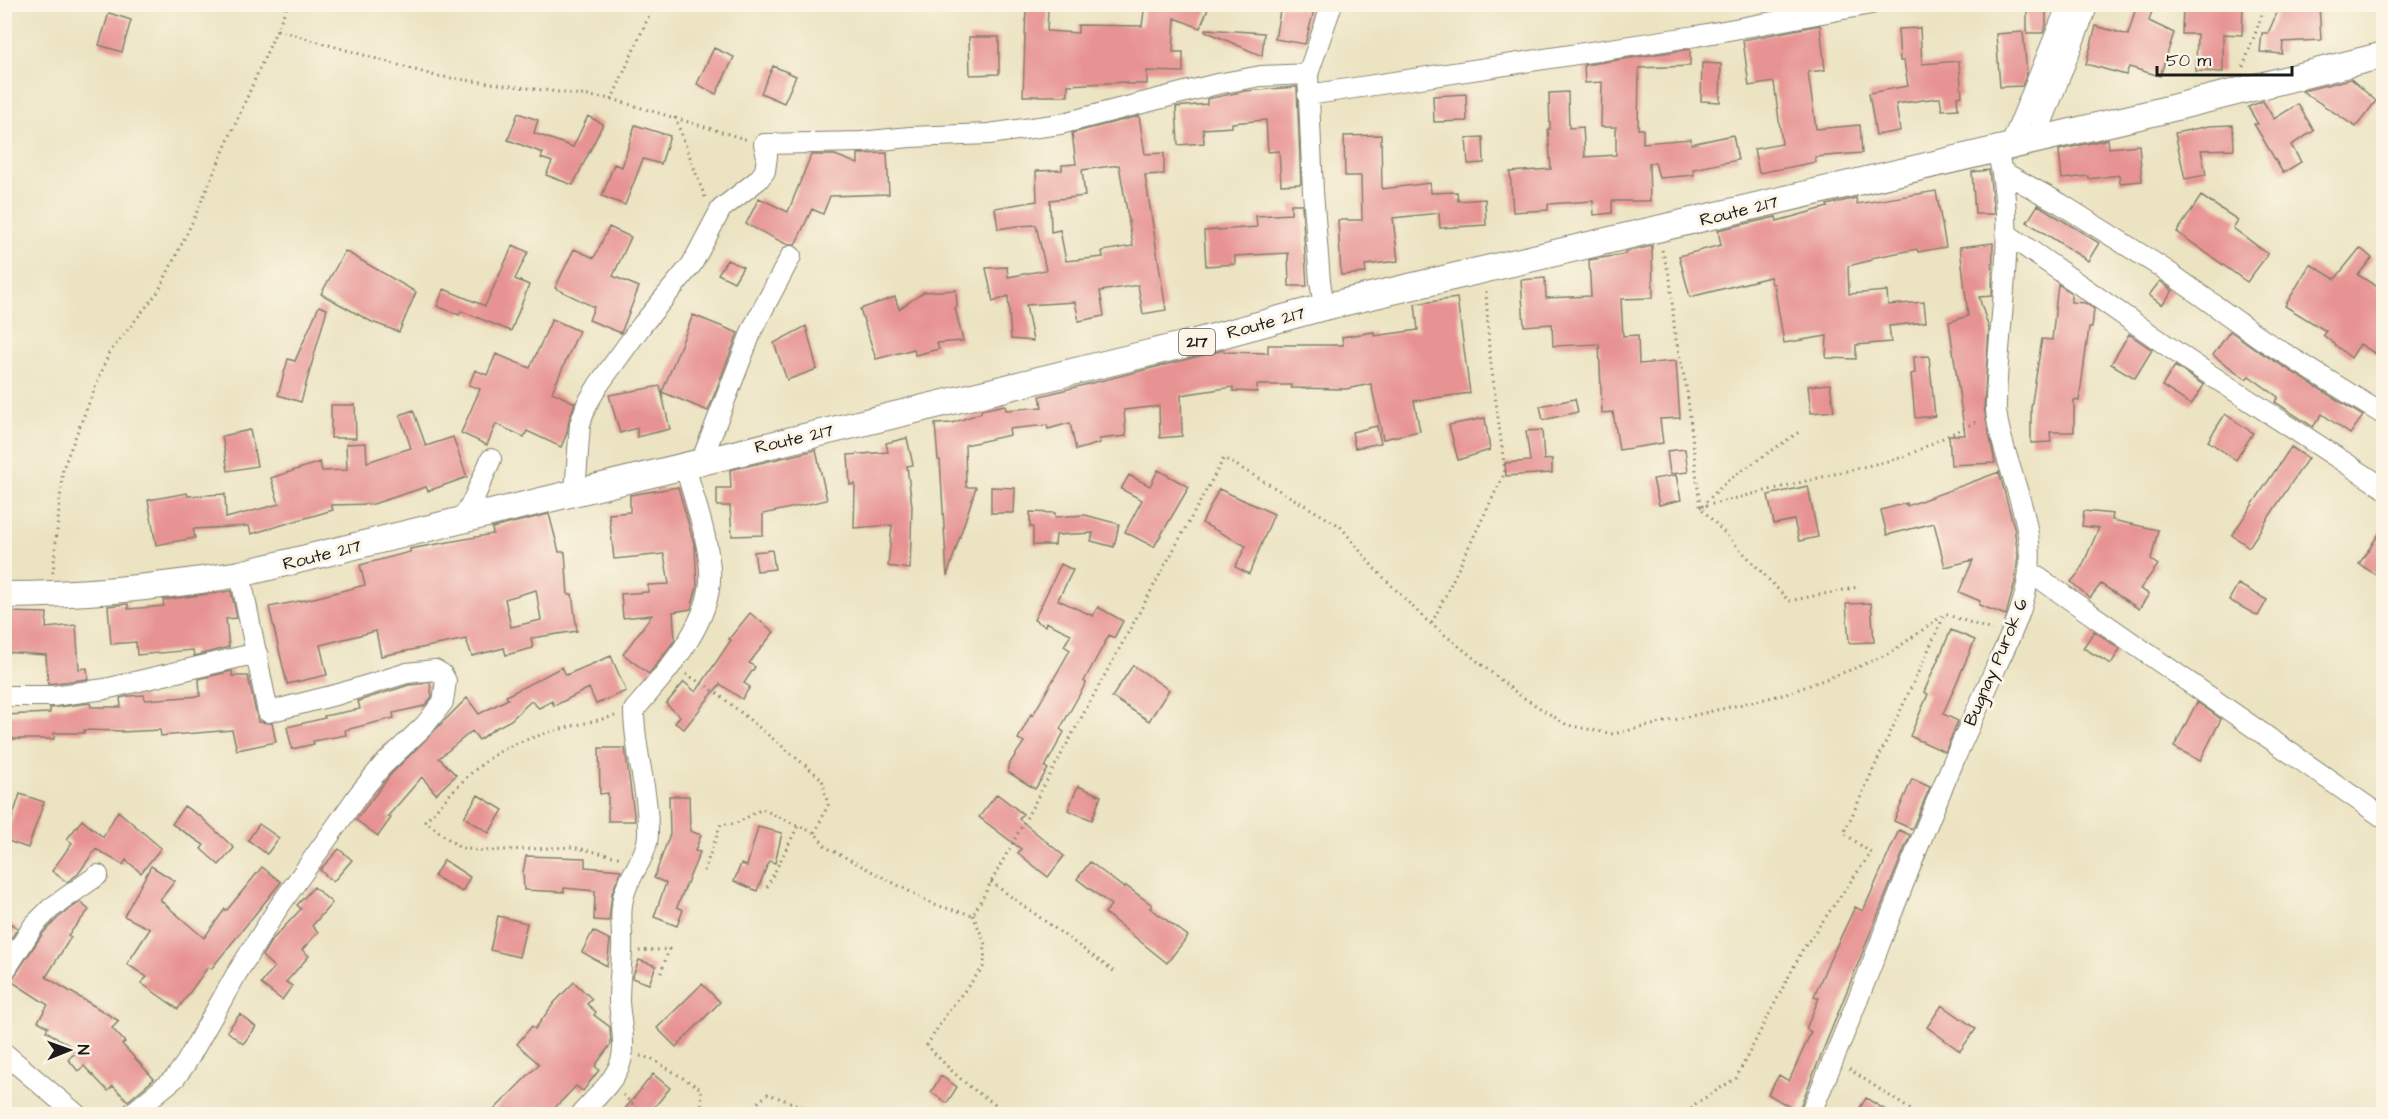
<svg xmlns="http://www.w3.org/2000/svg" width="2388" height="1119" viewBox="0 0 2388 1119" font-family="'Architects Daughter',sans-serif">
<rect width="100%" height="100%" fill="#fcf5e5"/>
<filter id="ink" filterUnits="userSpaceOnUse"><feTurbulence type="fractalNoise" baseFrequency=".0167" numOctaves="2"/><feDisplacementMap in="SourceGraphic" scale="12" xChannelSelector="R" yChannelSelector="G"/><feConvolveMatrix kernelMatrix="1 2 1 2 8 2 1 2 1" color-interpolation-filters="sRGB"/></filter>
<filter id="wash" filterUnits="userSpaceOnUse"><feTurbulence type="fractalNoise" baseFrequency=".008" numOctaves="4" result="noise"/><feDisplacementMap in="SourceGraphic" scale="24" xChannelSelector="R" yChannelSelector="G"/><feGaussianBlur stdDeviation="1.35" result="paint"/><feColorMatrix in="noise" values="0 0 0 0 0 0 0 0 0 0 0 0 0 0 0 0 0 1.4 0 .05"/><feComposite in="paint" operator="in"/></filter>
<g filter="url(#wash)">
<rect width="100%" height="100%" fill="#ebe3c1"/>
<g id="blocks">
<path fill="#e79393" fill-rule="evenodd" d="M1145 4H1210L1200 28 1175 18 1173 52H1183V72L1147 71V84H1126V82L1068 85V96H1023L1026 9H1048L1047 31 1078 33V25L1142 26Z
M2027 4H2046V25L2043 33H2027Z
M2137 4H2154L2149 21 2174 33 2160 76 2129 67 2126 75 2086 64 2096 26 2128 35Z
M2183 4H2243L2242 35 2223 34V72L2196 71 2197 34H2182Z
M2281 4H2319L2321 40 2283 42 2282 54 2260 52 2262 33H2268Z
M1281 5 1314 11 1305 44 1275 39Z
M109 13 131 20 122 52 99 45Z
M1820 25 1825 70 1808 72 1816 129 1860 125 1862 153 1815 157 1816 162 1759 173 1754 149 1782 144 1774 82 1749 86 1743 40Z
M1920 28 1922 64 1959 61 1962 96 1957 97 1958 109 1942 110 1940 98H1937L1896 104 1900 131 1876 135 1869 93 1908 86 1904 61H1900L1898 29Z
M1205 29 1264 33 1262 56 1205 31Z
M2023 32 2027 74 2022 86 2000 87 1996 34Z
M969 37H999V74L970 75Z
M714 48 734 57 716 94 697 84Z
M1690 49V66L1639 68 1638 129H1643V143L1691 139V144L1733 135 1738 160 1693 169 1694 175 1659 178 1655 162 1649 163 1650 201H1612V213L1594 215 1593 201 1548 204V210L1513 212 1510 172 1551 169 1548 129H1550L1549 93 1568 92 1569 128 1583 127 1585 157 1616 155V127H1601L1602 82 1585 83 1584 65Z
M1702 63 1721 64 1720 102 1701 101Z
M773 66 796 76 784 103 761 93Z
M2351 79 2376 101 2356 127 2302 91Z
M1297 87 1301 184 1281 185 1279 151 1268 152 1266 120 1232 123V127L1203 129 1204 143 1178 145 1176 107 1207 104V99L1245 91Z
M1466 94 1467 121 1434 122 1433 96Z
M2263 101 2274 119 2298 104 2314 131 2291 145 2301 162 2283 173 2254 124H2258L2248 107Z
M518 113 538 120 534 133 573 147 588 116 603 124 573 185 546 175 552 162 541 158 543 153 508 140Z
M1139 116 1145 154 1164 153V174L1145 175 1166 310 1143 314 1138 285 1100 291 1104 316 1079 321 1075 302 1026 305 1033 341 1011 339 1008 296 993 302 986 268 1007 267 1008 277 1046 270 1036 225 1017 226 998 229 995 208 1037 201 1036 171 1062 170V165L1076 164 1072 133ZM1119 165 1133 246 1102 251 1103 257 1066 261 1060 230 1051 232 1050 200 1085 196 1082 170Z
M635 125 670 136 661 164 643 159 625 205 602 196 614 164 622 167Z
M2233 125 2234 149 2201 150 2206 175 2185 179 2175 133 2209 126Z
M1381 135 1382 189 1430 183 1431 193 1457 192 1458 201 1485 199 1486 225 1440 228 1439 213 1393 218 1398 261 1365 265 1366 273 1341 275 1338 220H1362L1361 176H1345L1344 136Z
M1483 137 1484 163 1468 164 1466 138Z
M2108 139 2109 148 2139 145 2142 181 2120 183 2119 175 2089 179 2088 176 2062 179 2059 150Z
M887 153 889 194 830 196 823 214 812 209 795 245H788L746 224 759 198 788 212 811 155H835L858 164V154Z
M1989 170 1994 214H1975L1972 172Z
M1936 191 1946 247 1918 252 1917 249 1871 258 1872 260 1848 266 1849 294 1887 291 1888 305 1924 302 1926 322 1889 326 1891 342 1856 345V359L1826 358 1827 336 1784 343 1774 284H1772L1770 277 1690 297 1679 256 1721 245 1718 230 1776 217 1777 221 1828 207 1827 205 1856 198 1857 204Z
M2201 196 2238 220 2233 228 2268 254 2247 282 2177 232Z
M1291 204H1302L1307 286H1289L1288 253 1235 256V264L1206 266 1204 231 1257 227 1256 216 1291 214Z
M2038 205 2099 243 2088 261 2027 222Z
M609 227 631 237 613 276 639 287 621 333 589 320 594 307 555 288 574 249 594 258Z
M1993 243 1992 296 1979 297 1989 329 1984 408 1995 463 1951 465 1949 435H1965L1949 322 1968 316 1960 247Z
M513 245 528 252 515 279 529 285 511 331 461 311 459 315 437 306 444 289 485 306Z
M1652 246 1653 298 1621 299 1623 336 1638 335 1639 364 1676 361 1680 418 1660 419 1663 443 1619 450 1613 412 1602 413 1599 344 1553 346 1552 324 1524 326 1521 280 1545 278 1546 298 1591 296 1589 260 1625 254V252Z
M2360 248 2372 258 2358 275 2384 291V359L2360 344 2351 358 2323 335 2326 331 2285 306 2310 264 2335 279Z
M345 251 416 292 399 332 372 322 321 294Z
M727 260 743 267 734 282 718 274Z
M2160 281 2173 291 2162 305 2149 295Z
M2058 284 2071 293V302L2085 303 2094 309 2092 328H2089L2079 401 2074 400V432H2050L2051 442 2031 443V408L2042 339 2052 340Z
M956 290 957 307 955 308 963 341 937 343 939 349 915 355 914 349 876 359 860 309 895 297 899 309 924 292Z
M1457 298 1470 393 1414 401 1420 431 1383 439 1371 384 1346 389 1291 388V385H1257V392L1233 391V387L1181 395 1182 436 1160 438 1159 406 1124 410 1126 436 1099 439 1100 443 1076 450 1070 423 1048 429 1047 425 1009 429 1010 435 965 445 966 487H976L947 576 940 460H938L935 424 952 423 981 413V410L1005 405 1006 410 1042 407 1040 396 1224 350V352L1268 353V345H1343L1342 337 1374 332V336L1418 330 1415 304Z
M319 306 327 309 301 402 278 395 288 359 295 361Z
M693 315 738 333 708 411 662 392Z
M552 319 579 331 552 392 575 403 569 420 567 433 561 447 527 431 524 437 496 424 487 445 461 433 480 389 469 385 475 370 487 375 496 354 530 368Z
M806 326 817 369 787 380 774 343Z
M2230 331 2257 350 2363 416 2350 434 2322 414 2313 427 2275 402 2278 397 2249 376 2246 379 2213 355Z
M2129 334 2152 350 2135 378 2111 364Z
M1929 356 1935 416 1915 418 1911 374 1915 373 1914 357Z
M2175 366 2204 385 2191 405 2162 386Z
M1830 384 1834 411 1811 413 1808 386Z
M660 386 670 429 637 437V428L620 433 609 395Z
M1575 399 1578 412 1543 420 1540 406Z
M331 405H355L356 438H331Z
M413 410 426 446 453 437 467 477 428 491 426 487 373 504 331 505 333 510 251 534 249 526 193 529 195 538 156 545 148 500 187 493 188 496 225 494 226 518 279 504 271 478 320 462 322 471 347 470 346 444 366 443 367 462 411 448 400 415Z
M2225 414 2253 433 2236 460 2208 441Z
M1485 418 1490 450 1458 460 1449 425Z
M1377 426 1381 443 1355 448 1352 432Z
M250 430 257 466 228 471 222 436Z
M1542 430 1544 460 1552 459V473L1506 476 1505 463 1530 461 1526 431Z
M907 438 913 465 907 466 912 506 910 569 888 566 892 525 854 528 855 484 850 485 848 455 888 452 886 443Z
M2291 447 2308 458 2249 547 2232 535Z
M1685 449 1688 472 1670 474 1667 451Z
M816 450 827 500 763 514V535L732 536 730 506H717V488H731L730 470Z
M1158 470 1189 487 1154 547 1125 532 1142 500 1121 489 1129 475 1150 486Z
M1999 472 2014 527 2018 556 2015 582 2006 615 1979 605 1980 601 1959 592 1973 560 1945 567 1934 523 1887 535 1881 510 1907 503V506Z
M1676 475 1681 500 1659 505 1653 479Z
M1808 486 1818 537 1799 541 1794 520 1774 524 1768 495Z
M678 487 695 547 697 587 691 609 673 612 675 640 649 674 623 654 652 615 623 618 621 594 648 592V585L669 584 664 554 614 559 609 514 630 512V495Z
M991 487 1015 488 1014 513H991Z
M1219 489 1274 514 1249 574 1235 567 1246 546 1202 523Z
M2084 511 2113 514 2112 520 2158 530 2151 560 2158 565 2140 589 2149 594 2139 609 2101 584 2090 598 2071 582 2080 571 2099 528 2082 526Z
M1030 512 1055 513V517L1085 515 1119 524 1114 547 1091 541 1093 533 1056 535 1055 545H1033V527H1030Z
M549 514 559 552H565L568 595 572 594 577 631 531 638 533 648 506 655 504 648 472 656 466 639 381 656 376 631 320 645 327 675 287 684 269 607 310 599 365 585 360 565 410 552V549L493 534 492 528ZM536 590 541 620 511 627 505 599Z
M2384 526V580L2359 564Z
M772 550 775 569 757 571 754 552Z
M1061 564 1073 570 1058 600 1093 616 1098 607 1123 621 1114 638 1109 635 1084 681 1086 683 1060 729 1064 732 1045 767 1048 769 1035 789 1008 772V766L1024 742 1018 739 1031 714 1033 715 1070 650 1064 646 1071 634 1046 622 1045 626 1034 620Z
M2238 584 2267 600 2258 616 2229 600Z
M231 591 237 618 226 619 229 647 194 656 193 650 137 655 136 642 111 644 108 606 128 604V609L164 606 163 600Z
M1871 603 1874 642 1849 643 1846 604Z
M4 612 47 613 46 628 76 625 79 669 87 668 88 679 48 684 46 655 4 652Z
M750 613 774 632 749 663 755 667 744 683 750 687 742 699 720 684 684 729 675 723 680 716 666 704 684 682 696 692 731 640 729 639Z
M1951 630 1975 640 1943 714 1958 721 1945 752 1910 736 1928 694 1924 692Z
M2094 631 2120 649 2111 664 2083 648Z
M611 656 626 691 596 704 589 688 554 706 552 701 539 708 531 701 511 720 494 729 479 740 472 731 439 758 456 775 436 794 422 777 388 816 391 818 378 836 356 820 391 774 467 698 479 714 508 699 506 696 562 667 566 675Z
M1133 665 1169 690 1149 721 1112 697Z
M232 671V676H248L258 722 272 723 276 742 237 750 232 730 161 736 160 730 122 732V731L84 730V733H54V739H4V715L50 713V708L90 703 91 707H121L120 698 129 696 144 695 145 700 200 696 199 679Z
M430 683 432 697 424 706 393 713 394 718 345 730 346 735 313 741 314 744 292 749 287 727 325 718 324 716 360 709 358 701 409 685Z
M2197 702 2221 719 2200 761 2174 747Z
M599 748H625L635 821H608V793L600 794Z
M1912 779 1930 787 1912 829 1894 821Z
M1078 786 1101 796 1092 820 1068 810Z
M20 794 44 802 28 848 5 840Z
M997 794 1023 814 1019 819 1064 856 1048 877 1018 853 1021 849 979 817Z
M478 795 503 810 489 833 464 817Z
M669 796H689L690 831 701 835 695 851 700 852 677 907 683 910 677 926 654 917 666 883 654 878 670 834Z
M184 806 201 817 234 848 219 865 201 849 204 845 172 824Z
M118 811 161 848 141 873 126 860 123 865 96 849 78 874 67 882 52 871 72 843 67 839 82 820 103 837Z
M259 824 279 838 267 854 248 840Z
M758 827 782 833 775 863 769 861 757 891 734 881 741 864 747 866Z
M1899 830 1910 835 1798 1112 1768 1094 1779 1075 1789 1081 1811 1032 1806 1029 1819 998 1814 996 1826 968 1855 907 1863 911Z
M339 849 352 860 333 882 320 870Z
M526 856 585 858V867L621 870 612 893 609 921 594 920 595 891 564 888V892L524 890 523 872Z
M444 860 470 877 462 892 434 876Z
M1090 862 1124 888 1126 886 1152 905 1150 908 1188 936 1167 963 1105 913 1111 905 1077 879Z
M151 866 175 881 160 900 204 938 225 909 227 910 262 867 281 882 211 969 208 967 178 1009 141 983 147 977 127 964 150 929 124 916Z
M314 887 332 903 312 926 318 932 302 950 309 956 286 982 292 986 282 1000 261 984 274 967 262 956 271 941 301 909 297 905Z
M80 902 89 910 68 935 71 937 46 977 119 1021 112 1028 125 1042 122 1044 154 1079 128 1101 113 1086 108 1091 84 1066 78 1071 68 1059 78 1051 46 1031 48 1027 38 1021 48 1005 11 981 43 933 59 917Z
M498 916 527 923 519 957 490 950Z
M4 920 18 928 4 949Z
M593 931 610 940 607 966 582 952Z
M639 960 656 966 649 984 632 978Z
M574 982 592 999 587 1004 596 1012 594 1015 610 1027 611 1044 595 1066 599 1070 583 1091 576 1086 549 1114H490L539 1064 517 1044 532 1026 535 1029 554 1003Z
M702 984 720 1002 676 1047 657 1028Z
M1942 1005 1976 1029 1960 1051 1927 1027Z
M240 1014 256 1027 243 1044 227 1031Z
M653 1074 670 1088 649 1114H621Z
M941 1076 957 1087 947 1103 931 1092Z
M1866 1098 1892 1114H1856Z"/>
</g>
</g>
<g filter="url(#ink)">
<use href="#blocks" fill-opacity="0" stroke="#84806e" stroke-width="1.5"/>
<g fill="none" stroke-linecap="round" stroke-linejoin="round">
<defs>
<path id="minor" d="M1308 95 1696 36 1871 4
M2035 140 2088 4
M2011 145 2068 4
M2003 172 2061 204 2164 269 2263 340 2384 415
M2007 234 2189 361 2384 488
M1324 307 1320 281 1313 192 1308 74 1332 4
M701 462 753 328 791 256
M575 493 580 424 587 404 599 384 642 325 692 264 721 209 758 180 765 171 767 156 764 144 861 142 910 137 989 134 1060 124 1217 84 1261 76 1308 74
M462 521 474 498 491 459
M2029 571 2384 818
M4 696H53L105 689 257 653
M4 972 34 925 51 908 98 875
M4 1053 76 1114
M131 1114 175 1078 186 1063 237 973 278 908 359 794 382 766 425 725 443 702 446 681 442 674 435 670 407 673 339 694 268 712 240 574
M581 1114C593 1100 613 1083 620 1064 627 1045 620 1021 619 1001 619 984 621 968 622 951 623 936 620 920 622 905 624 879 648 859 648 833 649 791 634 752 634 710 665 674 714 621 710 570 708 537 694 499 685 466
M1810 1114C1861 1000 1902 880 1952 765 1966 732 1982 700 1996 667 2010 637 2026 605 2029 571 2034 530 2015 487 2004 447 2000 433 1995 417 1996 402 1998 317 2018 233 1997 149"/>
<path id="major" d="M4 595C84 595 162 587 240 574L1195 342 1324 307 2152 113 2384 55"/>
</defs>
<use href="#minor" stroke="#84806e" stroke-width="22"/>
<use href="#major" stroke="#84806e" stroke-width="28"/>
<path stroke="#84806e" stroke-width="3" stroke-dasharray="1.5 4.5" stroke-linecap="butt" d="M277 30 436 76 612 99 654 4
M2243 67 2266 4
M612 99 748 140
M675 117 706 200
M1662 250 1670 278 1675 335 1687 390 1700 507 1789 601 1858 587
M1702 506 1727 481 1799 432
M1700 507 1904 457 1978 421
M53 573 63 468 109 353 158 292 191 225 288 4
M1432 623 1505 472 1489 348 1486 291
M686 674 717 693 822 779 828 805 815 833
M615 716C582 724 523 736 496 754 468 772 447 798 425 821L460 848 483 851 573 847 622 858
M704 871 721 824H735L762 809 798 826
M991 882 1115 972
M767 887 798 826 815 833 826 847 935 905 973 915 1224 458 1340 526 1374 568 1424 618 1518 694 1567 725 1613 734 1786 694 1858 667 1890 653 1945 614 1992 630
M973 915 985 944 984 966 947 1013 927 1045C953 1074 978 1097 1014 1114
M639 951 669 949 660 976
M640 1056 652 1059 701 1089 702 1114
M1849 1069 1917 1114
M623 1095 644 1114
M744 1114 768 1094 823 1114
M1688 1114 1694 1105 1736 1078 1803 949 1871 853 1844 833 1944 616"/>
<use href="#minor" stroke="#fff" stroke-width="20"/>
<use href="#major" stroke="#fff" stroke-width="26"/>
</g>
</g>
<g text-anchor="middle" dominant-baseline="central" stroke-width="6" stroke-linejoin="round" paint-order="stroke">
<rect fill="#fcf5e5" stroke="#5f5d58" stroke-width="1.5" x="1179" y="329" width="36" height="26" rx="4.5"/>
<g font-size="16" font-weight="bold" fill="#1c1c1c">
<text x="1197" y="342">217</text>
</g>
<g font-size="18" fill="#1c1c1c" stroke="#fcf5e5">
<text transform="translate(1739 211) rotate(-14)">Route 217</text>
<text transform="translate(1266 323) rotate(-15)">Route 217</text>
<text transform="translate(794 439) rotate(-13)">Route 217</text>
<text transform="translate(322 555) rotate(-14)">Route 217</text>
<text transform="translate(1996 662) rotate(-67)">Bugnay Purok 6</text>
</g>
</g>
<rect width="2388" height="1119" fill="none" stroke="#fcf5e5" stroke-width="24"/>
<g transform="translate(69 1050) rotate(89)" stroke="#fcf5e5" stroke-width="4.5" paint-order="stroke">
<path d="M0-4.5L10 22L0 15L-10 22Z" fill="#1c1c1c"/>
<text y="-9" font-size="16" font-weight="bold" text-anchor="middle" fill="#1c1c1c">N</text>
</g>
<path d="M2157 66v9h135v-9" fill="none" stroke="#1c1c1c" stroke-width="3"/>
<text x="2166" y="66" font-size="18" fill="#1c1c1c" stroke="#fcf5e5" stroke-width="4.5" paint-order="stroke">50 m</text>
</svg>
